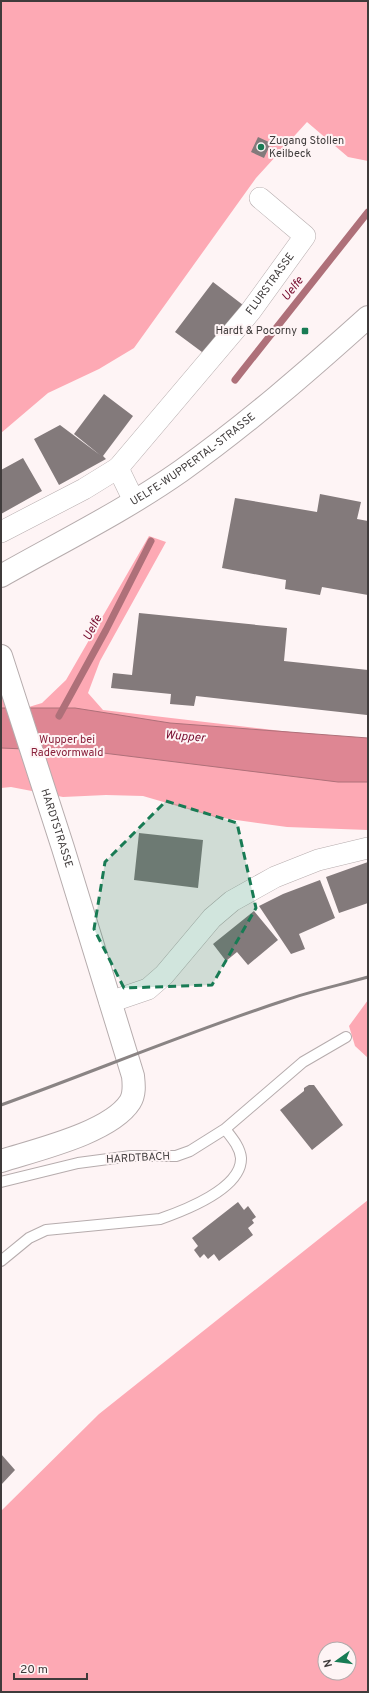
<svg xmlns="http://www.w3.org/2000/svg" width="369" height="1693" viewBox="0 0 369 1693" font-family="Overpass,sans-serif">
<rect width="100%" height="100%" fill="#fef4f5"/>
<path fill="#fda9b4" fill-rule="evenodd" d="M1 1H368V161L348 157 307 122 256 178 134 348 99 369 48 393 1 433Z
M149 536 166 542 100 661 88 693 103 710 368 741V830L287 827 215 817 143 796 106 795 63 797 11 787 1 788V689L9 713 42 703 66 680Z
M368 1000V1058L355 1046 349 1026Z
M368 1200V1692H1V1511L99 1414ZM325 1649H349V1673H325Z"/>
<path fill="#de8693" stroke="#ae7079" d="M1 708H75L170 723 368 738V782H338L95 752 1 748Z"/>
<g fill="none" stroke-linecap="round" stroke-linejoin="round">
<path stroke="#ae7079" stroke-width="7" d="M235 380 368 212
M59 716 106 630 151 541"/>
</g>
<path fill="#837a7b" d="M258 137 271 143 264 158 251 152Z
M213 282 243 305 206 355 175 332Z
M104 394 133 416 103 456 106 459 59 485 34 439 60 425 100 455 74 434Z
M23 458 42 491 1 514V470Z
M320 494 361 502 357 519 368 521V595L322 587 320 595 285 589 286 580 222 568 235 498 317 512Z
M139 613 287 628 284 661 368 670 367 715 196 696 194 706 170 704 171 694 111 688 113 673 132 675Z
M139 833 203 840 198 888 134 880Z
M368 862V903L339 913 326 877Z
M320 880 335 918 299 934 305 949 291 954 259 906 283 894Z
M254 911 278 940 248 965 237 952 226 961 213 944Z
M309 1085H314L343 1125 312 1150 280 1110 304 1091V1088Z
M238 1202 244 1210 248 1206 256 1217 252 1220 254 1223 248 1228 253 1235 219 1261 214 1254 208 1259 204 1254 200 1258 194 1250 198 1246 192 1238Z
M1 1454 15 1470 1 1485Z"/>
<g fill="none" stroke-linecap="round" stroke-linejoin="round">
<defs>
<path id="lane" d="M1 1182 78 1163 131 1156H176L190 1151 225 1129 303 1062 346 1037
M1 1261 29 1238 46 1230 160 1219C183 1211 242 1189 241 1158 240 1147 232 1138 225 1129"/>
<g id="street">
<path id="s1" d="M118 468 250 312 305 236 260 198"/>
<path d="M1 532 84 489 118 468 134 501"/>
<path d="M110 1002 148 989 164 975 212 918 232 901 275 877 318 860 368 848"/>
</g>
<g id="secondary">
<path id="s2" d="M1 576C61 542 124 511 181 471 247 424 308 371 368 317"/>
<path id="s3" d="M1 656 63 848 133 1076C134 1085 135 1094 130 1102 110 1133 35 1150 1 1161"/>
</g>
</defs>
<use href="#lane" stroke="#b6acad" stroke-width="12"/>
<use href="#street" stroke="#b6acad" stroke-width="22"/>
<use href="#secondary" stroke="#b6acad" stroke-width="24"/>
<use href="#lane" stroke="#fff" stroke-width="10"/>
<use href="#street" stroke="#fff" stroke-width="21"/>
<use href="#secondary" stroke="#fff" stroke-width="22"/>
<path stroke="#8a8484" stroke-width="3" d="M1 1105C95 1071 188 1032 283 1001 311 991 340 985 368 977"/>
</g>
<path fill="#187b54" fill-opacity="0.2" stroke="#187b54" stroke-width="3" stroke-dasharray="8 5" stroke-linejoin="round" d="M166 801 237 823 256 908 212 985 124 988 94 929 105 862Z"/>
<g fill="#187b54" stroke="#fef4f5" stroke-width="1.5">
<circle cx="261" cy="147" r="4"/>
<rect x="301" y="327" width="8" height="8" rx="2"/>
</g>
<g text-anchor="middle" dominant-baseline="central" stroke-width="4" stroke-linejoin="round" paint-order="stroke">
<g font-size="11" fill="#3f3b3b" stroke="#fef4f5" text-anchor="start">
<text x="269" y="141">Zugang Stollen<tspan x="269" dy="13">Keilbeck</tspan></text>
<text x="297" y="331" text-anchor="end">Hardt &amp; Pocorny</text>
</g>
<g font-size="11" fill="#3f3b3b" stroke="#fef4f5">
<text stroke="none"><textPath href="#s1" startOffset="239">FLURSTRASSE</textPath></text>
<text stroke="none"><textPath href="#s2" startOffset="225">UELFE-WUPPERTAL-STRASSE</textPath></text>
<text stroke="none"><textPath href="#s3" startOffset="181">HARDTSTRASSE</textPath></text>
<text transform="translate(138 1158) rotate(-3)">HARDTBACH</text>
</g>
<g font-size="11" fill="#89213b" stroke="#fef4f5">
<text x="67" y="740">Wupper bei<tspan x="67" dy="13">Radevormwald</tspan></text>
</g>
<g font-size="12" font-style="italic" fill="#770c2e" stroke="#fef4f5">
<text transform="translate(293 289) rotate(-52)">Uelfe</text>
<text transform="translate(93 628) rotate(-63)">Uelfe</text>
<text transform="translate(185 737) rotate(5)">Wupper</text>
</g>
</g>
<rect width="369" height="1693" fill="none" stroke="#3f3b3b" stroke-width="4"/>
<g transform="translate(337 1661) rotate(256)"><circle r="19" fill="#fef4f5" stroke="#b2aaab"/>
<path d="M0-3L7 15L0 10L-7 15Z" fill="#187b54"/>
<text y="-6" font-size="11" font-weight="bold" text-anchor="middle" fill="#3f3b3b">N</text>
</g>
<path d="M14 1673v6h73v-6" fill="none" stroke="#3f3b3b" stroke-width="2"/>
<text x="20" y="1673" font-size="12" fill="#3f3b3b" stroke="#fef4f5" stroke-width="3" paint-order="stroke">20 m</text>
</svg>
